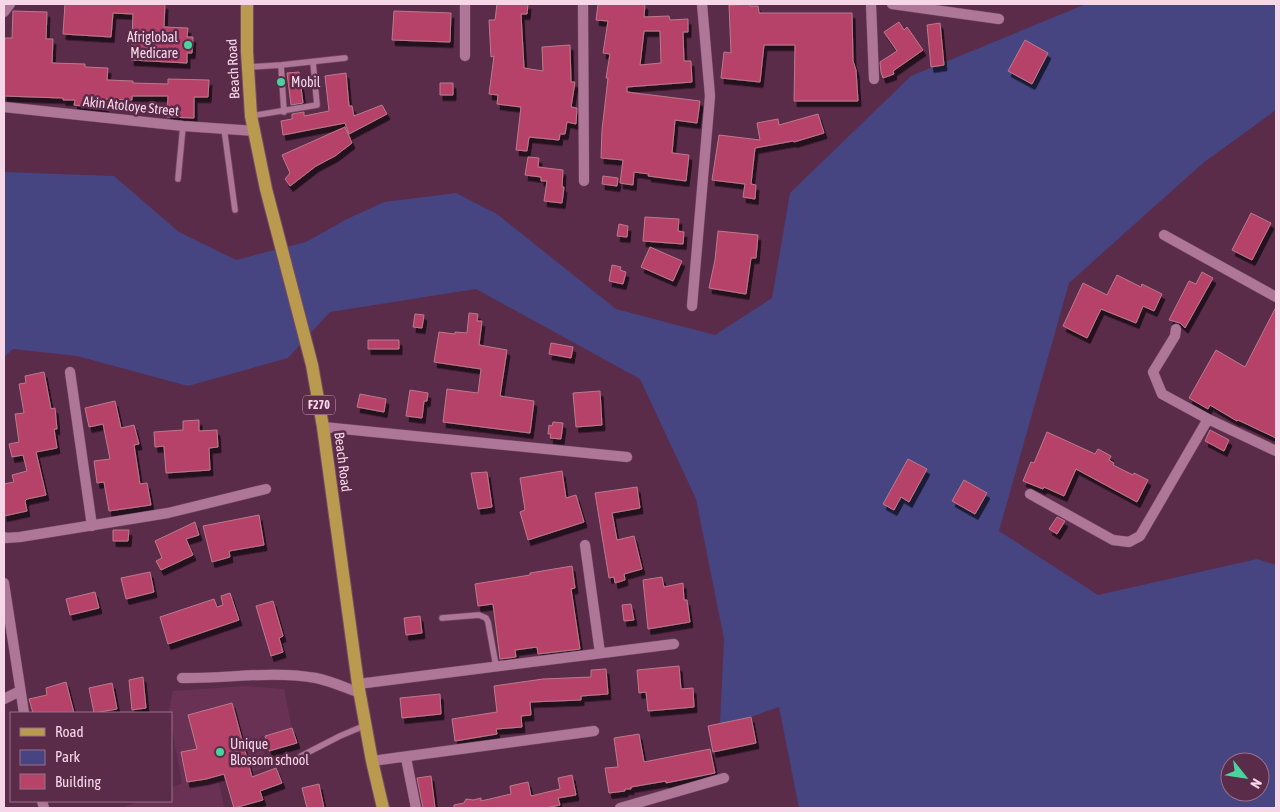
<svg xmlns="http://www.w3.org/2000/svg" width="1280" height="812" viewBox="0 0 1280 812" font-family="'Asap Condensed',sans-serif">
<defs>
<filter id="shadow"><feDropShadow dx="3" dy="5.5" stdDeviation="0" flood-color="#0009"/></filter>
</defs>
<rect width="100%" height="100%" fill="#5b2b4a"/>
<path fill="#693255" d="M246 686 284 689 292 728 260 737 268 767 219 782 224 808H121L139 801H171V788L182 783 171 723V713H169V709L173 691Z"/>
<path fill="#464481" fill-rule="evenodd" d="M1086 4H1276V110L1203 163 1069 283 999 531 1098 595 1257 559 1276 565V808H799L779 707 751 717 720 724 724 639 696 499 640 379 476 289 330 312 288 358 188 386 77 356 13 349 4 357V172L114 176 179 232 236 260 306 242 347 219 384 202 456 193 497 214 616 309 715 335 772 298 790 193 911 76ZM1230 762H1260V792H1230Z"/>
<path fill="#b74369" stroke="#ba7a8a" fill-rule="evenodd" filter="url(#shadow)" d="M65 4H165L164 27 188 28 187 37H193L192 53H187V63L131 60 133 14 113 13 111 37 63 34Z
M497 4H528L527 14H521L524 68 543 71 542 47 570 45 571 82H575L571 107 577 108 576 124 567 122 565 134H560L559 140 529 137 527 151 516 150 521 107 497 104 498 95 489 94 494 56 491 57 489 20H495Z
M598 4H645L644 17 669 16 670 20 688 19V32H683L684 61H691L692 82 627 87V92L700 101 697 123 675 120 672 153 689 155 686 181 648 176 649 174 634 172 633 185 620 183 623 160 601 158 602 130 608 78H606L610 54 603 53 608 21 596 20ZM644 31H660L661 63 640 65Z
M750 4V6H758L759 13H852L853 61 856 70 858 101H794L795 45H764L760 82 721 78 724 52 731 53 729 5Z
M13 11 47 12 46 39H53L52 63 85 64V67L108 68 107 80 133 81V83L168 84V79L209 80 208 97H194V118L167 117 168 96H132V100L106 99 105 109 74 105 75 100H63V98L4 96V38H12Z
M394 11 451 13 450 42 392 40Z
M899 22 904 30 907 27 923 50 893 71 894 74 883 78 881 72 880 62 897 51 884 32Z
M940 23 944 65 931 67 927 25Z
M1025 40 1048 53 1032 84 1008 71Z
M299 72 303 103 291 105 287 73Z
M346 73 349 106H352L354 116 382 105 387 114 349 134 345 123 283 135 281 121 292 119V114L304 112V116L329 111 325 76Z
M440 83H453V95H440Z
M818 114 824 133 794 142 793 141 755 148 751 184 756 185 755 199 743 197 745 184 712 180 719 135 760 140 757 123 778 119 779 125Z
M345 127 352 143 335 156 316 166 290 186 285 179 290 173 282 155Z
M528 157 539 158 538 167 563 170 562 187H564L562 203 544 201 547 181H541V177L525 175Z
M603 176 618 178 617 186 602 184Z
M1251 213 1271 223 1252 260 1232 250Z
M645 217 679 219 678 231 684 232 683 244 643 241Z
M619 224 628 226 627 237 617 236Z
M718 231 758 235 756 258H751L746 294 709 288 715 260Z
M650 247 682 261 673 281 641 267Z
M612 265 621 267 620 270 626 272 623 284 609 281Z
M1202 272 1213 278 1185 328 1180 323 1169 320 1189 281 1196 284Z
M1117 275 1141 287 1142 284 1162 294 1154 311 1143 306 1136 323 1101 309 1087 338 1063 326 1083 283 1107 295Z
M1276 307V438L1238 420 1237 421 1210 405 1208 409 1189 398 1216 350 1245 367Z
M469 313 478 314 477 321H482L479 345 507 350 500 396 534 401 530 433 443 422 447 389 478 393 481 369 434 362 439 332 455 334V332L467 333Z
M415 314 424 315 422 328 413 327Z
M368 340H399V349H368Z
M551 343 573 347 571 358 549 354Z
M44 372 51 409 55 408 57 429H54L57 448 36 452 46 495 27 499 25 501 27 511 4 516V484L14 482 12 475 27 471 23 455 12 457 9 444 19 442 15 414 24 413 19 384 26 383 25 376Z
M410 390 428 393 427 401H424L422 418 406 416Z
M600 391 602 425 576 427 573 393Z
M360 394 386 399 384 412 357 407Z
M115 401 121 428 134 425 139 444 134 445 140 484 147 483 151 505 109 511 104 482 97 483 94 461 110 459 103 424 89 427 85 408Z
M199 420V431L217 430 218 447 209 448 210 470 166 473 164 446 155 447 154 432 183 430V421Z
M553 422 563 423 561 439 550 438 551 434H548L549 425 552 426Z
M1210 430 1229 440 1224 451 1205 441Z
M1047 432 1095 454 1098 449 1111 456 1109 460 1114 463 1113 465 1133 475 1134 473 1148 480 1137 502 1076 469 1064 496 1044 487 1043 489 1023 481 1031 462 1034 463Z
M908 459 927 469 909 502 901 497 894 510 883 504Z
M562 471 566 498 576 495 584 522 528 540 520 512 525 510 520 478Z
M487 472 492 507 478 509 471 473Z
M964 480 987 493 975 514 952 501Z
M637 487 640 508 612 513 617 540 634 536 642 569 624 574 625 580 615 583 614 577 609 578 595 493Z
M259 515 264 545 229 551 230 557 212 562 203 526Z
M1057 517 1065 521 1057 534 1049 529Z
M195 522 199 535 186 539 193 555 161 570 156 561 162 558 155 541Z
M113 530H129L128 541H113Z
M572 566 575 588 571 589 580 649 538 654 537 647 515 650 516 657 500 659 493 604 478 606 475 584 530 575V573Z
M150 572 154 592 126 599 121 578Z
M662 577 664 587 683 583 684 600H687L690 622 648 629 643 580Z
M95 592 99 608 70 615 66 599Z
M230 593 239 620 168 644 160 617 214 599 217 607 223 605 221 596Z
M273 601 283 636 279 638 283 652 271 656 256 606Z
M631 604 634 620 624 621 622 605Z
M420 616 422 633 406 635 404 618Z
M679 666 681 689 693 688 694 707 648 711 646 692 639 693 637 670Z
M606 669 608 694 581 696V700L530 702 531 715 521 716 522 727 496 729 497 734 455 741 452 719 497 712 494 686 543 679 591 677V670Z
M143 677 146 708 132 710 129 680Z
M66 682 74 713H33L29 699 47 695 46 688Z
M112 683 117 709 94 713 89 688Z
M440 694 441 714 402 718 400 698Z
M232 703 252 777 276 768 282 783 260 791 263 800 234 808 224 774 206 779 187 782 181 752 197 749 188 715Z
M751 717 756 743 713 752 708 726Z
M292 728 297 743 269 751 265 736Z
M639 734 644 762 710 749 715 773 666 783V781L631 787V789H625V791L609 793 605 768 618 767 614 738Z
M572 775 576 795 558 798 560 805 546 808H454V805L464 803 466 799 473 800 481 798V801L511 794 510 786 528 782 531 796 560 789 558 778Z
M431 776 435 808H423L417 778Z
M319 784 324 808H307L302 788Z"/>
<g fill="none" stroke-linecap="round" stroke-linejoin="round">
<defs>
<path id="lane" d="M281 65 284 112
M248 67 281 65 345 58
M251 116 317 105 313 62
M224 128 235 210
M178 179 183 126
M442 618 479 615 486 618 488 622 496 666
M301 756 340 736 366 725"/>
<path id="street" d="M465 4V56
M583 4 584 181
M871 4 874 79
M892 4 999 19
M4 12 10 4
M4 107 183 126 255 131
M1164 235 1276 297
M692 306 710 96 702 4
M1176 329 1175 336 1153 372 1162 394 1208 419 1276 451
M70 372 92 526
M323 427 627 457
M1030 494 1113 540 1129 542 1140 536 1208 419
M4 537 6 538 20 537 168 513 266 489
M585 545 600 653
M4 583 24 713
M182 678C226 679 271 670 316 678 331 681 346 688 360 693
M358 684 674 644
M4 699 20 691
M406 758 416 808
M372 761 594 731
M42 801 44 808
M620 808 724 778"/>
<path id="primary" d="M247 4V52L251 116 266 189 312 365 323 427 358 684 372 761 383 808"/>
</defs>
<use href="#lane" stroke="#764c67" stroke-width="7"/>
<use href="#street" stroke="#764c67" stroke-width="11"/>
<use href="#primary" stroke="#764c67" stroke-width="14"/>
<use href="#lane" stroke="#ae7798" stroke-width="5.5"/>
<use href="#street" stroke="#ae7798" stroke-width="10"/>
<use href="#primary" stroke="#b99a4e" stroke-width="12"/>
</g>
<g fill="#49d49d" stroke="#5b2b4a" stroke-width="2">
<circle cx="188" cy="45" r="5"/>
<circle cx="281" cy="82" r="5"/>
<circle cx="220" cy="752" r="5"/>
</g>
<g text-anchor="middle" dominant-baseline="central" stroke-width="5" stroke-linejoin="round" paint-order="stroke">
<rect fill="#5b2b4a" stroke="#c8a3b9" stroke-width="1" x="303" y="395.5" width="32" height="19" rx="4"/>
<g font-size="12" font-weight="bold" fill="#f6d7e8">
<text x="319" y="405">F270</text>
</g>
<g font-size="14" fill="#f6d7e8" stroke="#5b2b4a" text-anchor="start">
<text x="178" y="37" text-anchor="end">Afriglobal<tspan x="178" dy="16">Medicare</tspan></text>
<text x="291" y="82">Mobil</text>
<text x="230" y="744">Unique<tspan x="230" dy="16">Blossom school</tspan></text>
</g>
<g font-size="14" fill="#f6d7e8" stroke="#5b2b4a">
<text transform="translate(233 69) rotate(-93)">Beach Road</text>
<text transform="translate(131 106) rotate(6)">Akin Atoloye Street</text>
<text transform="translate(343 462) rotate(83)">Beach Road</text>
</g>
</g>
<rect width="1280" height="812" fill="none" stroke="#f6d7e8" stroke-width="10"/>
<rect x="10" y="712" width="162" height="90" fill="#5b2b4a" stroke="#997089"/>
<rect x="20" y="728" width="25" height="8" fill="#b99a4e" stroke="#997089"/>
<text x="55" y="737" font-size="15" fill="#f6d7e8">Road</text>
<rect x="20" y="750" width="25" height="15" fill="#464481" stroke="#997089"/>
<text x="55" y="762" font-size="15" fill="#f6d7e8">Park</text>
<rect x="20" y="774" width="25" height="15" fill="#b74369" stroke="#997089"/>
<text x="55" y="787" font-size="15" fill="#f6d7e8">Building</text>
<g transform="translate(1245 777) rotate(120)"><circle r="24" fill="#5b2b4a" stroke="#997089"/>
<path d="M0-4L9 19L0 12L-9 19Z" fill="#49d49d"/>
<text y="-8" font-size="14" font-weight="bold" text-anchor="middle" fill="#f6d7e8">N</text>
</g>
</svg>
